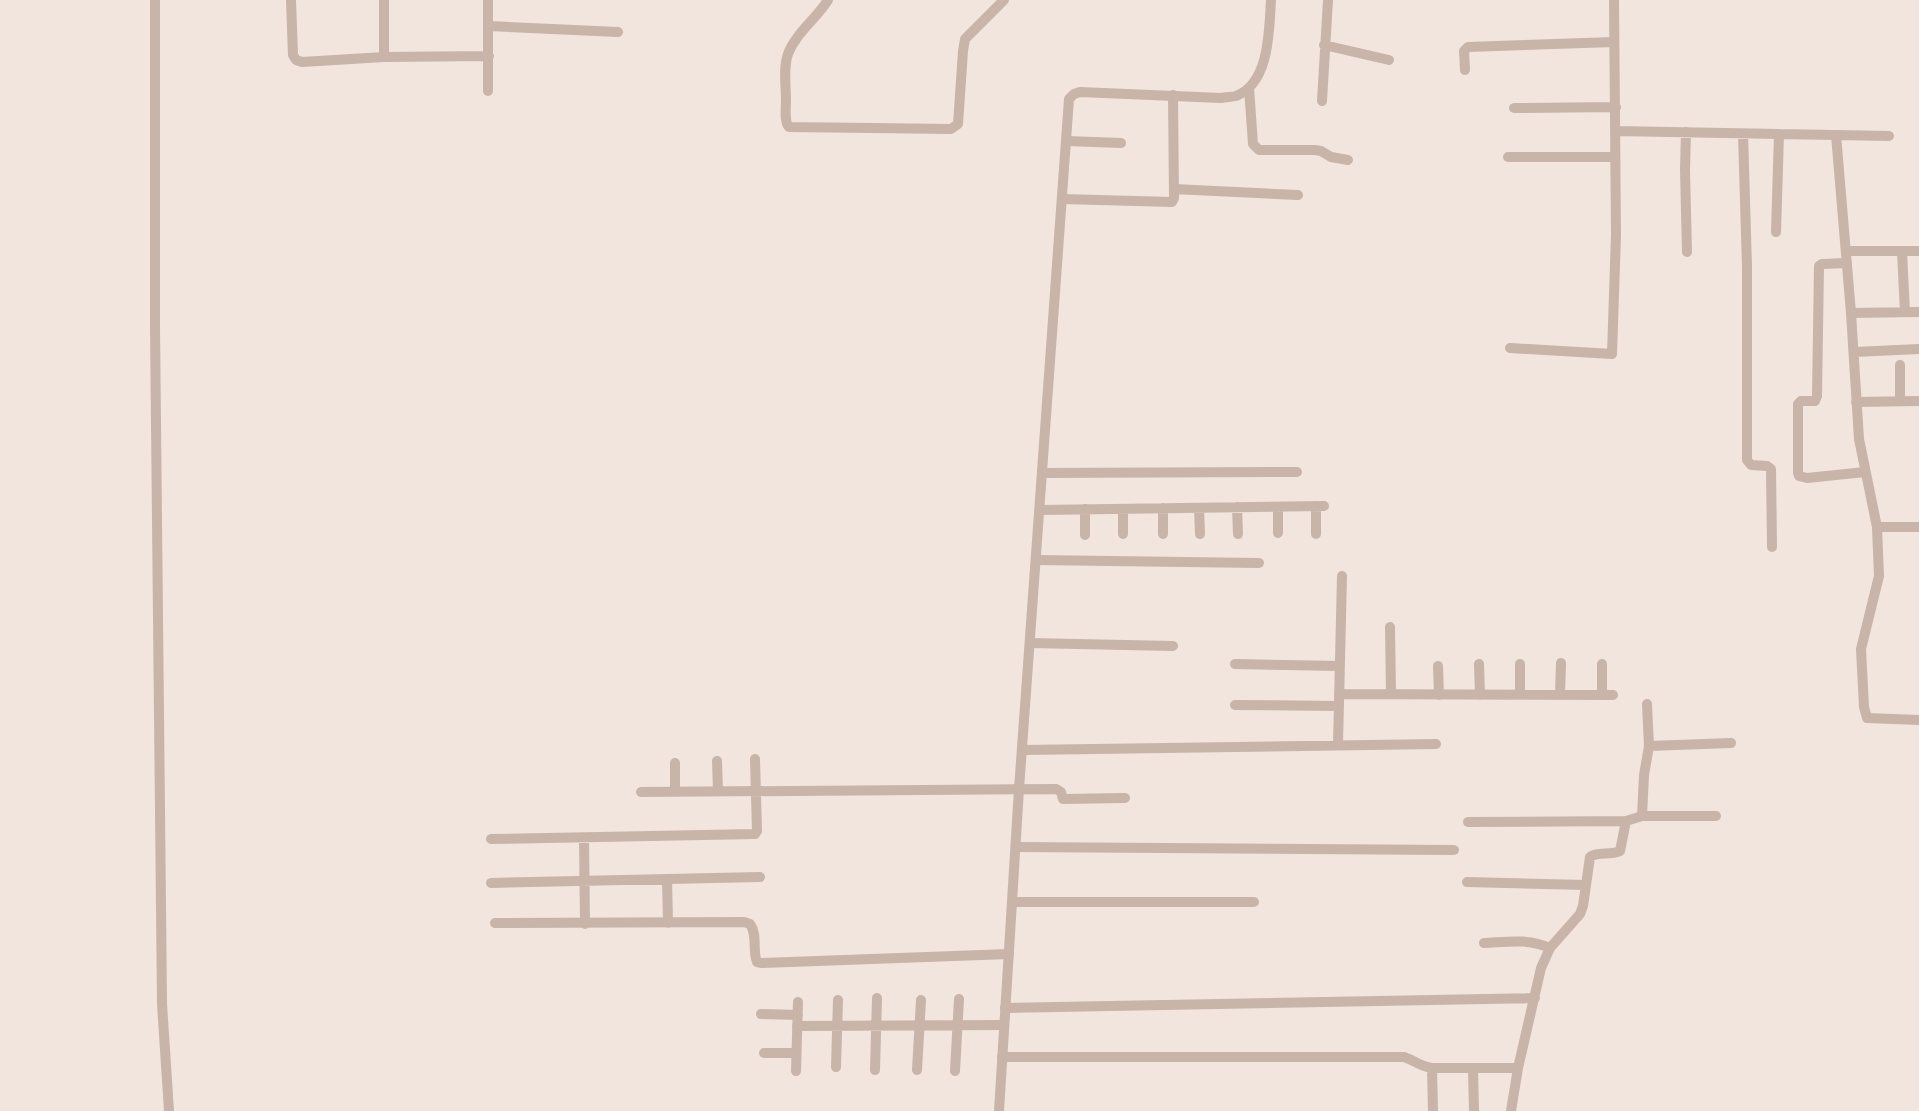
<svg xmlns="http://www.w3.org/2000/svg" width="1919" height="1111" viewBox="0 0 1919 1111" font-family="'Fira Sans Condensed',sans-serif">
<rect width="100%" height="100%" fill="#f1e5dd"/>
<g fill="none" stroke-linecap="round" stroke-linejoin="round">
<path stroke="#c8b4a9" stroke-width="10" d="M155 0V327L162 1004 169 1111
M291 0 293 55 296 60 302 62 384 57 489 56
M488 0V91
M828 0C816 19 796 33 788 54 783 68 786 86 786 100 786 108 784 122 789 127L951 129 958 124 963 51 965 39 1004 0
M489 26 618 32
M1324 45 1389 60
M384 57V0
M1465 70 1464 51 1468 47 1614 42
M1249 88 1253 144 1259 150H1315L1321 151 1331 157 1348 160
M1322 101 1328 0
M1514 108 1616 107
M1615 131 1836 135 1851 313 1859 439 1877 527 1879 576 1861 649 1864 707 1867 718 1919 720
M1686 132 1685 170 1687 252
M1743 134 1747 267V460L1751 465 1767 466 1771 469 1772 547
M1836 135 1889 136
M1066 141 1121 143
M1508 157H1615
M1174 189 1298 195
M1062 199 1172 202 1174 198 1173 95
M1776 232 1779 134
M1846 251H1919
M1902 252 1905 312
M1847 263 1822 264 1819 266 1817 396 1815 401H1801L1798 404V473L1799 476 1807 478 1865 472
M1851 313 1919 312
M1510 348 1612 354 1616 235 1614 0
M1854 352 1919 349
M1900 365V401
M1856 402 1919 401
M1042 473 1297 472
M1316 506V534
M1237 507 1238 534
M1278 507V533
M1163 508V534
M1199 508 1200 534
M1085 509V535
M1123 509V534
M1040 510 1324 506
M1877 527H1919
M1036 560 1259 563
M1390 627 1391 694
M1030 643 1173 646
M1235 664 1340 666
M1479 664 1480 695
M1520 664V695
M1602 664V695
M1438 666 1439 695
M1339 694 1613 695
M1560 695 1561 663
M1235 705 1339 706
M1338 744 1342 576
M1649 746 1731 743
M1022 750 1436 744
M717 761 718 791
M641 792 1056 789 1061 792 1063 799 1125 798
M675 792V763
M1642 816H1716
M1468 822 1626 821 1642 816 1644 775 1649 746 1647 704
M584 838 585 924
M491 839 755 834 757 831 755 759
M1016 847 1454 850
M667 879 668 923
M1467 882 1586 885
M491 883 760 877
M1012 902H1254
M495 923 744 922 750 924C758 935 752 950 757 962L762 963 1009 954
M1484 943C1507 942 1528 938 1550 948
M1005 1008 1535 998
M761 1014 798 1015
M797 1026 1004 1025
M764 1053H796
M1002 1057H1404C1416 1061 1419 1066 1432 1068H1518
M836 1067 838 1000
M1432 1068 1433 1111
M1473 1068 1474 1111
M875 1070 877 998
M917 1070 921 1000
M796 1071 798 1002
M955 1071 959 999
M1511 1111 1518 1068 1541 968 1550 948 1580 914 1583 906 1590 857C1598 851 1610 856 1620 851L1626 821"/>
<path stroke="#c8b4a9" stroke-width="10" d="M999 1111 1019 789 1069 99 1074 94 1080 92 1221 98C1226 97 1232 97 1236 96 1270 83 1269 30 1271 0"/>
</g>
</svg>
